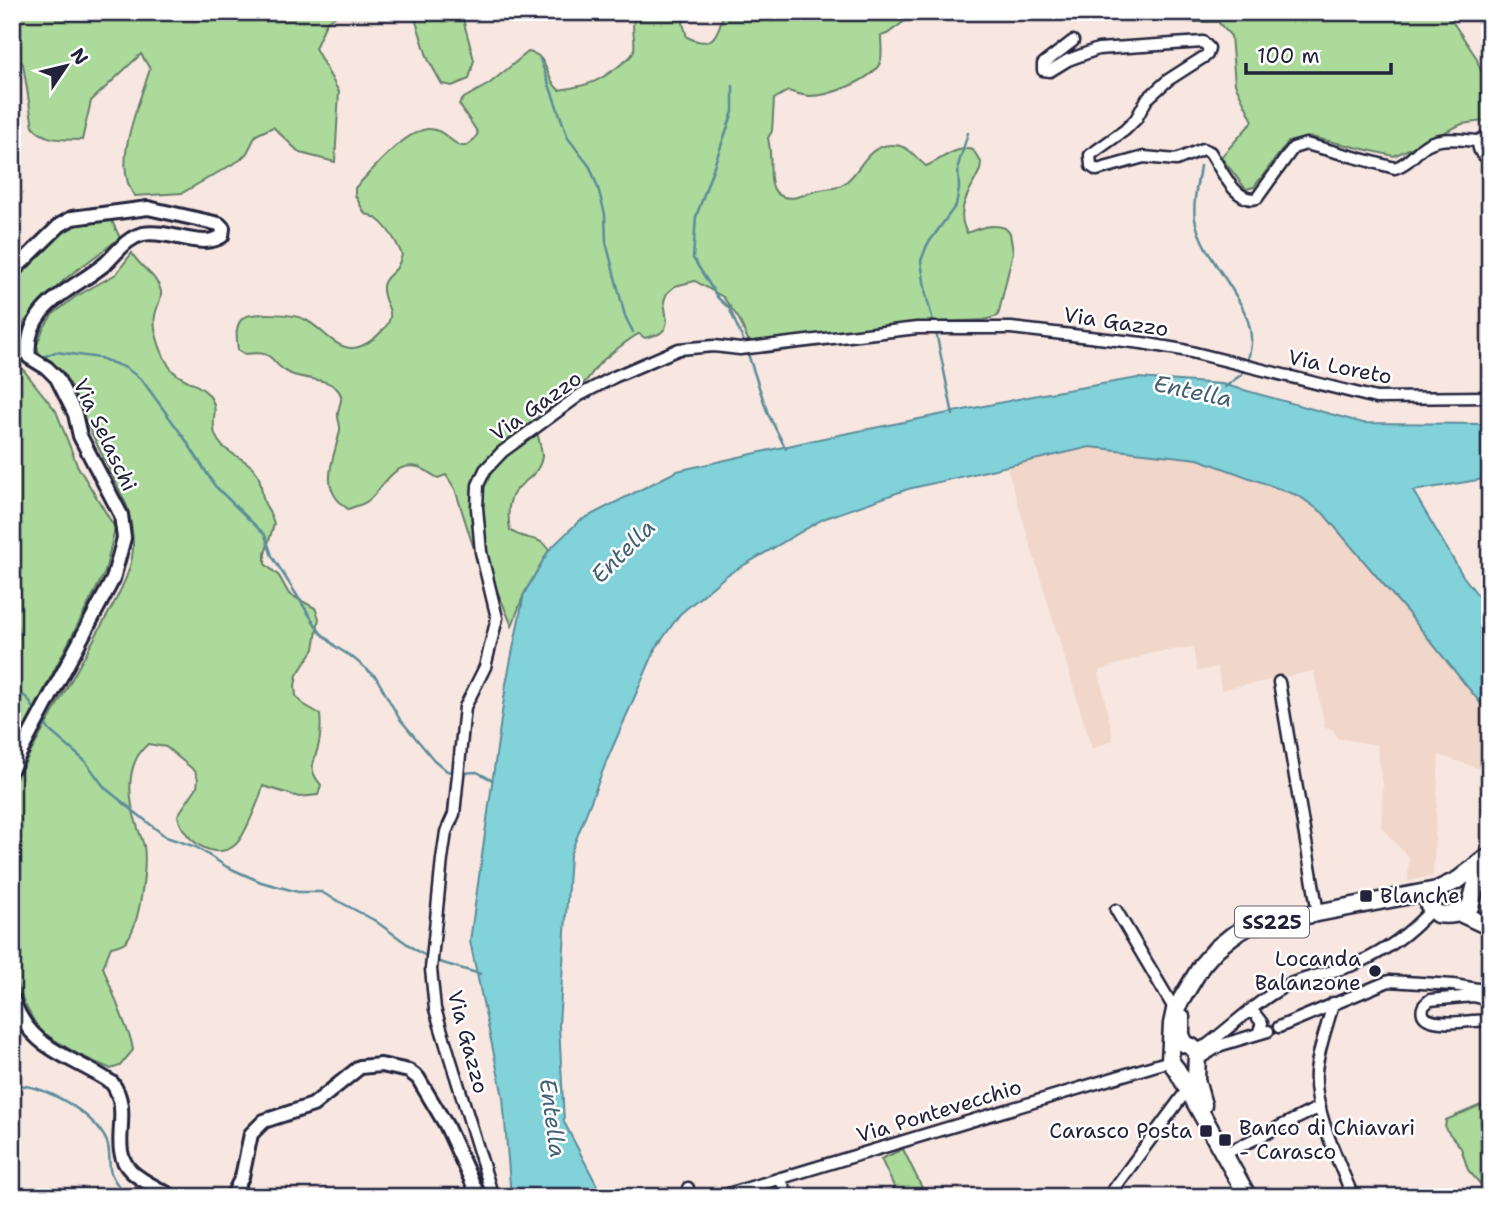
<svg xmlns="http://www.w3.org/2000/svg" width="1502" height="1209" viewBox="0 0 1502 1209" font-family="'Shantell Sans',sans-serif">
<rect width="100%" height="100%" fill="#f7e7e0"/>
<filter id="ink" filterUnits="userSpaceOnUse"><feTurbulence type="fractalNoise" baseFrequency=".0143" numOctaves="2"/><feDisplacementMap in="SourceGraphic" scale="14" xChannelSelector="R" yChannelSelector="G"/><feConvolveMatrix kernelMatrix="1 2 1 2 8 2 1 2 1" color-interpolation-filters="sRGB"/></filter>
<g filter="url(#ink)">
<path fill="#f1d6ca" d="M1090 447 1198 459 1299 496 1323 513 1407 612 1490 715V768L1487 771 1439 755 1433 876 1408 881 1409 858 1381 827 1383 784 1377 745 1337 738 1333 729 1325 728 1314 671 1221 690 1218 667 1197 671 1193 647 1152 653 1099 671 1113 740 1092 749 1007 467Z"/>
<path fill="#abda9a" stroke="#667e6a" stroke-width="2" d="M12 12H343L327 21 315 48 339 92 335 162 300 153 273 127 256 135 247 153 240 160 182 193 135 196C110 166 140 102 150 69L141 54 91 101 82 140C64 139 46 142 33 127L23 64 12 51Z
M413 12H461L474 60 469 79 452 86 442 84 428 59Z
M635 12H686L683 23 687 37C713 50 717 36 724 12H917L887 34 881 36C881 44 883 56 880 63 871 81 829 96 810 96 803 96 795 93 788 91L774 99 772 131 768 138C769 143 770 148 770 154 772 168 766 192 784 197 795 200 805 194 816 191 826 188 836 190 846 182 862 169 866 147 890 145 909 144 913 156 926 166 942 160 955 145 973 150L981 162 980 170C970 192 954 210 967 233 979 228 992 223 1005 228L1010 233 1013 252 998 316 984 320 903 324 792 340 755 342 748 340 739 319 723 297 695 281 675 286 667 293 664 301 667 321 665 329 659 334 645 338 639 334C634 335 605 358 600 363 592 371 588 381 579 388 566 400 543 407 534 418 535 427 543 452 542 457 536 489 501 477 510 530 522 541 541 535 549 550L524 594 512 626 494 583 475 552 455 489 446 475 438 478C432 475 425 469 418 467 393 461 384 487 369 500 363 505 355 506 348 509 316 487 335 458 340 430 341 424 337 419 338 414 338 404 346 398 337 389 327 378 305 380 291 374 267 363 279 350 245 354L238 350C237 340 234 327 242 319 249 311 294 314 304 319 320 326 332 346 350 348 361 349 375 339 382 331 401 311 381 306 383 286 384 278 390 276 395 270 399 266 400 260 402 255 396 240 381 215 365 214L355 195V188C372 171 404 131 428 129 450 127 460 166 478 133L459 104 464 98 489 84 528 52C549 54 544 78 559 90 591 85 599 82 624 62 628 59 633 56 634 50 636 36 630 29 635 12Z
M1192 12H1446L1476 57 1484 80 1490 82V120L1462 124 1394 156 1311 137 1288 142 1254 187 1246 189 1221 157 1253 121 1235 84 1231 36 1218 22H1192Z
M112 221 120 238 65 279 25 321 18 339V363L56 411 77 465 115 528 105 572 12 752V282L57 236 77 225Z
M132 253C139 267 157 275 161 291 162 299 156 308 155 316 152 329 162 355 169 366 178 381 197 381 208 394 221 410 210 418 215 434 222 454 242 455 254 469 263 479 260 493 265 504 269 511 272 516 274 524L265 554V564L279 576 289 594 315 608 319 618 314 649 297 675 295 686 296 696 303 704 320 714C321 724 321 733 319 743 315 763 306 767 321 785L318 795 299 797 263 786C260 798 244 838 235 845 213 863 181 838 178 815L197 787 198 779 195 771 166 747 148 744C125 763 128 798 137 825 139 832 142 839 144 846 147 866 140 926 126 941 121 945 117 946 111 947L103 967 131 1040 133 1050 120 1066 111 1069 79 1055 39 1030 24 1003 12 970V786L113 605C133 566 139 550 127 506L75 399 59 373 39 353 37 345 43 329 52 315 75 297 116 274Z
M1490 1101V1195L1468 1170 1461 1148 1445 1128 1446 1120Z
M903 1149 925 1194 919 1197H899L881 1159Z"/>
<path fill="#82d2da" stroke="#5c8c9a" stroke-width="2" d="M1138 378 1222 384 1363 423 1490 424V478L1413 491 1463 576 1490 611V715L1407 612 1323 513 1299 496 1198 459 1090 447 908 489 823 519 727 575 680 614 656 648 607 760 570 855 559 1025 564 1122 603 1197H511L503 1097 470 941 506 684 524 594 549 550 579 521 677 471 819 439 1043 394Z"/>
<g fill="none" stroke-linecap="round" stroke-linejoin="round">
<path stroke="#5c8c9a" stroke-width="2.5" d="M540 59 568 138 590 167 598 188 605 214 606 242 625 316 633 332
M733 86V112L696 217 693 258 718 298 729 308 745 344
M1200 166C1198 182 1192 203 1195 219 1203 267 1268 310 1247 361
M934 326 926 294 921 261 927 245 956 205 959 189 958 166 968 133
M936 332 953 415
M747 351 768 414 786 449
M40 358 56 352 100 358 126 368 142 380 185 439 215 486 265 535 272 556 320 632 336 647 352 657 376 677 399 718 434 760 447 771 455 773
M12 361H26
M1225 387 1242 374 1244 367
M12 688 27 698 37 713
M43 721 50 731 85 761 105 788 166 837 196 847 227 867 261 882 298 892H321L374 920 417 951 430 958
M462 773 477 772 492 780
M436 961 480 974
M12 1085C42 1083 95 1113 107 1142 110 1150 109 1160 110 1169 112 1180 121 1189 128 1197"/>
<defs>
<path id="minor" d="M1073 41 1043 64V70L1050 71 1068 60 1098 49 1203 42 1209 48 1207 55 1168 80 1147 99 1136 119 1125 130 1090 155 1091 166 1097 170 1144 157 1176 160 1203 149 1210 152C1220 167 1236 205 1257 198L1293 148 1306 144 1395 168C1407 164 1413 156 1422 148 1438 135 1459 140 1478 141
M1490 135 1478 141C1478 150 1481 156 1490 158
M1279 682 1318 913
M1116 910 1175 1010
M1490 1000 1473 996 1430 1000C1425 1004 1421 1007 1423 1014 1427 1026 1462 1022 1472 1021 1478 1021 1484 1020 1490 1021
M1333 1003C1328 1025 1318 1049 1316 1072 1313 1110 1339 1162 1353 1197
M1250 1012 1255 1014 1262 1023 1258 1034
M1279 1027 1389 981 1453 985 1490 991
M1195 1050 1207 1045C1231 1027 1264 995 1290 984 1312 975 1336 972 1358 963 1386 951 1411 932 1432 909
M1197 1060 1221 1045 1268 1031
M1224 1154 1320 1107
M780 1178 788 1197
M493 1197 435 1009 431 969 442 859 446 832 454 814 465 707 485 667 497 618 481 552 477 508 478 485 485 470 502 452 580 395 614 377 679 349 714 346 740 349 917 328H1011L1142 343 1183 350 1376 398 1490 397
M687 1197 688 1188
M718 1197 1170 1061
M1108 1197 1187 1090"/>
<path id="tertiary" d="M12 272 60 225 72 218 148 208 219 224 223 228 222 236C201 250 169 229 143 234 126 238 118 252 106 263 74 290 23 305 29 357L47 368 57 378 75 414 80 436 121 515 124 538 113 579 12 768
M12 998C30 1051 71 1055 112 1083 134 1112 107 1148 131 1171 142 1182 160 1189 173 1197
M232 1197 242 1177 251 1134 264 1121 313 1105 360 1067 381 1065 409 1071 418 1078 446 1125 479 1197"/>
<path id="primary" d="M1430 898 1437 890 1458 880 1485 859
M1428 904 1437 914C1451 916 1459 914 1470 907L1477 880 1490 856
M1460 913 1490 927
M1181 1017V1035L1185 1044 1192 1047 1197 1053 1196 1080 1203 1105
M1248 1197 1177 1070 1170 1061 1172 1024 1175 1010 1202 965 1216 949 1232 936 1249 926 1437 890"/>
</defs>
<use href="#minor" stroke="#22223b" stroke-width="15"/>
<use href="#tertiary" stroke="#22223b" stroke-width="18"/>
<use href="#primary" stroke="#22223b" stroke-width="21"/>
<use href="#minor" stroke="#fff" stroke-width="10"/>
<use href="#tertiary" stroke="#fff" stroke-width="12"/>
<use href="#primary" stroke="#fff" stroke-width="16"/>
</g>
</g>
<g fill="#22223b" stroke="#fff" stroke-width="2.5">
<rect x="1359" y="889" width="14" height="14" rx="3.5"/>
<circle cx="1375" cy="971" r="7"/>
<rect x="1199" y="1124" width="14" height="14" rx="3.5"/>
<rect x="1218" y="1133" width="14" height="14" rx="3.5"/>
</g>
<g text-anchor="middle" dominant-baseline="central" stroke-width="5" stroke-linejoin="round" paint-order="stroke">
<rect fill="#fff" stroke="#646476" stroke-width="2" x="1235" y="906.5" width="74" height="31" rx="5"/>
<g font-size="19" font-weight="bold" fill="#22223b">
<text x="1272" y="922">SS225</text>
</g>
<g font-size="21" fill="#22223b" stroke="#fff">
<text transform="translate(1116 322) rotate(8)">Via Gazzo</text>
<text transform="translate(1340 367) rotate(11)">Via Loreto</text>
<text transform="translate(536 406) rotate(-35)">Via Gazzo</text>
<text transform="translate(105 435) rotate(65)">Via Selaschi</text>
<text transform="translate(468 1042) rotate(75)">Via Gazzo</text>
<text transform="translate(939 1111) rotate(-17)">Via Pontevecchio</text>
</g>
<g font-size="21" fill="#22223b" stroke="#fff" text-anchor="start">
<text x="1380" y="896">Blanche</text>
<text x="1361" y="959" text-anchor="end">Locanda<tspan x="1361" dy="24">Balanzone</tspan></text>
<text x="1239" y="1128">Banco di Chiavari<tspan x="1239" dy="24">- Carasco</tspan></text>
<text x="1192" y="1131" text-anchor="end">Carasco Posta</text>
</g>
<g font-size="23" font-style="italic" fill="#446073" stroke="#fff">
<text transform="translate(1193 391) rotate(12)">Entella</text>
<text transform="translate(623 551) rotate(-45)">Entella</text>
<text transform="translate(553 1118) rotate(82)">Entella</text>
</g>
</g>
<rect width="1502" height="1209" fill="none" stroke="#fff" stroke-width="42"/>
<rect x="21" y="21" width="1460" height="1167" fill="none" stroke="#22223b" stroke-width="2.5" filter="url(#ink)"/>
<g transform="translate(66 66) rotate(55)" stroke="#ffffff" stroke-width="5" paint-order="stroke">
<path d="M0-5L12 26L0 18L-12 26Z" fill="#22223b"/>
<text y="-10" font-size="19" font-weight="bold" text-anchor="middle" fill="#22223b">N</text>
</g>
<path d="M1246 63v10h145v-10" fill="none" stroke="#22223b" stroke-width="3.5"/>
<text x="1257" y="63" font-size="21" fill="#22223b" stroke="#ffffff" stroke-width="5" paint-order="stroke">100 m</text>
</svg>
